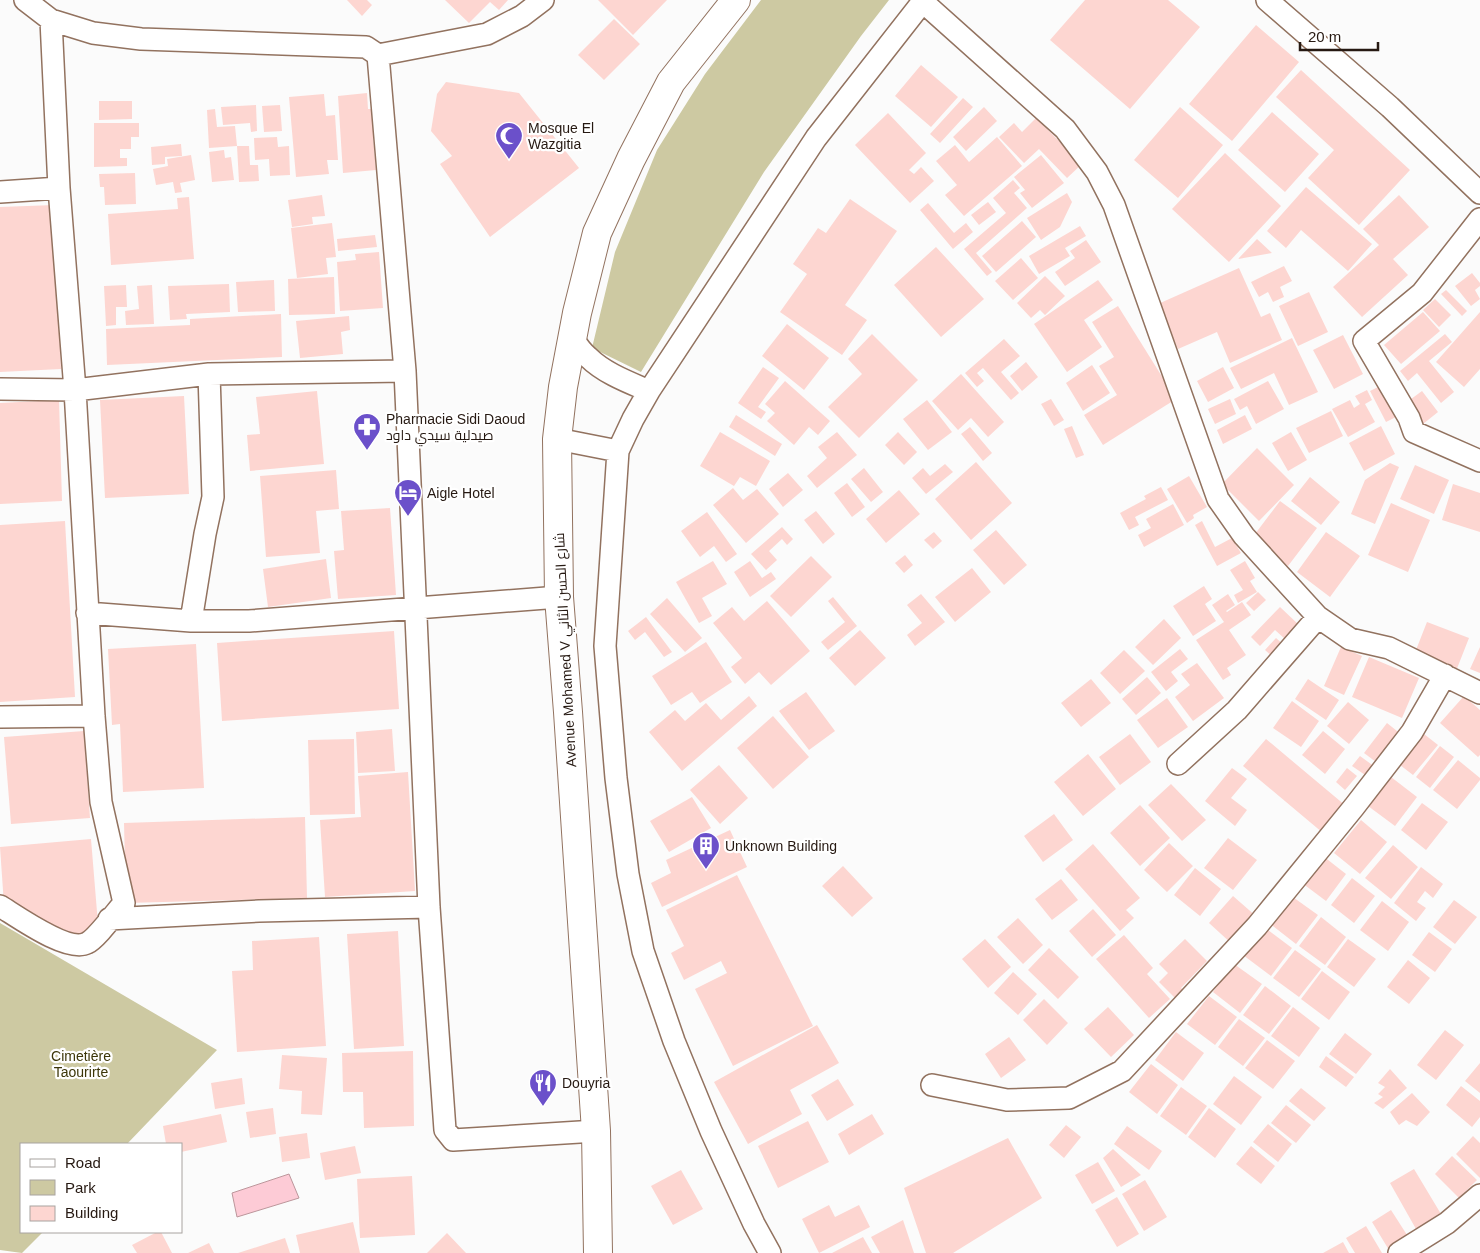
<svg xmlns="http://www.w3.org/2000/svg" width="1480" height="1253" viewBox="0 0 1480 1253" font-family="Helvetica,Cairo,sans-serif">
<rect width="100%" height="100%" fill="#fbfbfb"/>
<path fill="#cdc9a2" d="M761 0H889L861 36 764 172 641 372 592 348 615 252 657 150 705 74Z
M0 923 217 1050 127 1144H21V1232H43L22 1253 0 1250Z"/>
<path fill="#fdcbd6" stroke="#bc969b" d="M289 1174 299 1198 237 1217 232 1193Z"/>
<path fill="#fdd6d1" d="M347 0H367L372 5 362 16Z
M445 0H508L499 10 490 2 469 23Z
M598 0H667L633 35Z
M1085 0H1168L1200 27 1130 109 1050 40Z
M614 19 640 44 604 80 578 55Z
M1256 25 1299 62 1232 141 1189 104Z
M921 65 958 97 931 127 895 96Z
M1301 70 1410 170 1359 225 1308 178 1334 150 1276 97Z
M446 82 519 93 579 168 490 237 440 164 452 156 431 131 437 94Z
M367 93 368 109H380L382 135 373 136 376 170 343 173 338 96Z
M324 94 326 116 335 115 338 160H327L329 174 296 177 289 97Z
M963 98 973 107 940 143 930 134Z
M99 101H132V119L99 120Z
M256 105 257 131 251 132 250 123 223 125 221 107Z
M280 105 282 131 264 132 262 106Z
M984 107 997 121 966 151 953 137Z
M1180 107 1223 145 1178 198 1134 160Z
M215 109 217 127 235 126 237 146 209 148 207 110Z
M1272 112 1319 154 1285 192 1238 150Z
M888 113 926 153 909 170 914 174 921 167 934 181 910 203 855 145Z
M1036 118 1082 164 1067 178 1039 149 1024 163 999 137 1014 123 1022 132Z
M94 123H139V137H131V149H120V158H127V166L94 167Z
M277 137 278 147 289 146 290 175 270 176 269 159 255 160 254 138Z
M997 137 1022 166 964 216 945 195 957 185 936 161 955 145 969 162Z
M181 144 182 156 165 157V164L152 165 151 147Z
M237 146H249L250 165H258L259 181 239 182Z
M224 150 225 158 231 157 234 180 212 182 209 152Z
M1225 153 1281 206 1229 262 1172 209Z
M191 155 195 180 180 183 182 192 175 193 173 182 156 185 153 169 168 166 167 159Z
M1041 155 1064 183 1032 208 1020 193 1025 190 1014 177Z
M135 173 136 204 105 205 104 187H100L99 174Z
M1013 180 1020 188 1014 193 1027 208 976 253 992 272 987 276 964 249 1006 213 993 198Z
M1306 187 1372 244 1348 271 1301 230 1286 248 1267 231Z
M1067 193 1072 202 1060 227 1041 240 1027 218Z
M322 195 325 216 312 217 313 224 292 227 288 200Z
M1399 195 1429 227 1393 259 1408 275 1362 317 1333 287 1379 245 1363 229Z
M189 197 194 259 111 265 108 214 178 209 177 198Z
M850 199 897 231 845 305 867 320 842 355 780 312 807 274 793 264 818 228 826 233Z
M988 202 996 212 979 225 971 215Z
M928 203 954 233 966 223 973 232 953 249 920 210Z
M54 205 61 369 0 372V207Z
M1022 221 1036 237 996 272 982 256Z
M332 223 336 257 326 258 328 274 297 278 291 228Z
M1080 226 1086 236 1065 248 1070 256 1039 274 1029 256Z
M375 235 377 247 338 251 337 239Z
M1257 239 1272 253 1238 259Z
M1086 240 1101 262 1065 286 1055 272 1075 258 1070 251Z
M936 247 984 299 941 337 894 285Z
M379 252 383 308 340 311 337 262 356 260 355 254Z
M1021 258 1038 278 1013 300 995 281Z
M1284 266 1292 281 1280 287 1284 297 1273 302 1268 292 1259 297 1251 282Z
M1239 268 1261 317 1270 313 1282 340 1230 363 1217 332 1178 349 1158 304Z
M1472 273 1480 283V286L1475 290 1480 299 1471 306 1455 286Z
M1045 276 1065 296 1045 315 1040 310 1031 318 1017 303Z
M334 277 335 314 289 315 288 279Z
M274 280 275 311 238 312 236 282Z
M1098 280 1113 300 1084 320 1102 347 1067 372 1034 324Z
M229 284 230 312 186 314 187 319 170 320 168 286Z
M126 285 127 307H116V325L106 326 104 286Z
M152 285 154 324 126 325 125 311 139 309 137 286Z
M1446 290 1467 311 1462 316 1441 294Z
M1309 292 1328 332 1298 346 1279 306Z
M1435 299 1451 315 1439 327 1423 310Z
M1118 306 1176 399 1103 445 1084 415 1117 395 1099 366 1114 357 1092 322Z
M1423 312 1440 331 1401 364 1384 345Z
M1480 312V369L1464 387 1436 362Z
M281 314 282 357 107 365 106 329 190 325V319Z
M349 316 350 330 341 332 343 354 300 358 296 321Z
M787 324 829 358 804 390 762 356Z
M872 334 918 380 859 438 828 407 862 374 848 359Z
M1445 334 1452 342 1429 361 1454 392 1441 403 1417 373 1408 381 1400 371Z
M1343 335 1363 374 1334 389 1313 350Z
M1292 338 1318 392 1289 405 1274 373 1241 389 1230 368Z
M1004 339 1020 356 1001 372 1019 393 1011 400 983 368 977 373 984 381 977 387 965 373Z
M1026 362 1038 377 1022 391 1010 376Z
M1092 365 1110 393 1083 411 1066 383Z
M763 367 779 378 758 407 766 412 761 419 738 403Z
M1223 367 1234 388 1208 402 1197 381Z
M961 374 1004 422 988 437 971 418 958 430 932 401Z
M785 381 830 421 818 435 809 427 794 445 767 421 775 413 765 404Z
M1268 381 1284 409 1256 424 1247 406 1240 410 1234 399Z
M1384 384 1400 415 1386 422 1370 391Z
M1367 390 1372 400 1365 404 1375 422 1348 437 1332 409 1350 400 1354 408 1360 404 1355 396Z
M317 391 324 464 250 471 247 435 260 434 256 397Z
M1422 391 1438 412 1423 424 1407 402Z
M184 396 189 494 105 498 100 400Z
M1051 399 1064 420 1054 426 1041 404Z
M1230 399 1236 414 1215 424 1208 409Z
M59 400 62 501 0 504V403Z
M927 400 952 432 928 450 903 419Z
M1331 411 1343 436 1309 453 1296 428Z
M736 415 782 444 775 456 729 427Z
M1245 415 1252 429 1223 444 1217 430Z
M1072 426 1084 455 1076 458 1064 429Z
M1381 426 1395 454 1364 471 1349 443Z
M970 427 992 453 983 461 961 434Z
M720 432 770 461 756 486 740 477 734 486 700 466Z
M837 432 857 455 817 488 807 476 827 458 818 447Z
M898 432 917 452 904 465 885 445Z
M1291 432 1307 460 1288 471 1272 443Z
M1257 448 1294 485 1259 521 1222 484Z
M976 462 1012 503 971 540 935 499Z
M1390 463 1399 467 1375 524 1351 514 1365 480Z
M945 464 953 472 926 494 912 478 923 468 930 476Z
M1415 465 1449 480 1434 514 1400 499Z
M864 468 883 492 871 502 851 479Z
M336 470 339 509 316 511 320 553 266 557 260 476Z
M788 473 803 490 783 507 769 489Z
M1189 476 1207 507 1193 515 1194 518 1187 523 1167 489Z
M1310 477 1340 502 1321 525 1291 501Z
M847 483 865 507 852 517 834 493Z
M1453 484 1480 493V532L1442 520Z
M1161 487 1168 500 1135 517 1139 525 1129 530 1120 513 1146 499 1144 496Z
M733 488 743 500 757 489 779 514 746 543 713 505Z
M899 490 920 514 886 543 866 519Z
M1280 501 1317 528 1288 566 1252 538Z
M1391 503 1430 520 1408 572 1368 555Z
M1173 504 1184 525 1144 547 1138 535 1151 528 1146 519Z
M390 508 396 595 338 599 334 551 344 550 341 511Z
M816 511 835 534 823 544 804 520Z
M707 512 737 554 726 562 714 546 700 557 681 531Z
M65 521 75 697 0 702V525Z
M1202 521 1215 547 1232 538 1241 553 1217 566 1195 525Z
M782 527 793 539 787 545 782 539 769 551 777 560 766 570 751 554Z
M996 530 1027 565 1004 585 973 550Z
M934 532 942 541 933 549 924 540Z
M1326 532 1360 556 1330 597 1297 572Z
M905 555 913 565 904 573 895 563Z
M811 556 832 577 791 617 770 596Z
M326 559 331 598 268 607 263 569Z
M713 561 727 584 702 598 712 616 699 623 676 582Z
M750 561 762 578 771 572 776 579 750 597 734 572Z
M1245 561 1255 578 1250 581 1257 592 1238 603 1234 595 1243 590 1230 570Z
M972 568 991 592 955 622 935 597Z
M1204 586 1212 599 1205 604 1216 621 1193 636 1173 606Z
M1258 592 1266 600 1254 611 1246 603Z
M921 594 945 622 915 646 907 635 922 623 907 605Z
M1228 594 1235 605 1226 611 1227 612 1242 602 1251 615 1229 630 1246 655 1227 668 1231 675 1223 680 1196 640 1224 622 1212 605Z
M833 597 857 626 828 650 821 642 845 622 828 601Z
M667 598 702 638 685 652 650 614Z
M767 601 810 651 771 685 759 672 745 684 731 667 742 658 713 623 732 607 744 621Z
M1280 607 1299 625 1285 639 1275 630 1260 646 1251 637Z
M646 617 672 652 664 657 645 632 635 640 628 631Z
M1164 619 1181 638 1153 665 1135 647Z
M1427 622 1469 638 1456 671 1414 655Z
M860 630 886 658 855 686 829 658Z
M394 631 399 709 222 721 217 643Z
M1276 638 1286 647 1275 659 1265 650Z
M706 642 732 682 700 703 692 692 671 705 652 676Z
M196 644 204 788 123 792 120 724 112 725 108 649Z
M1341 647 1362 656 1344 695 1324 686Z
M1480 647V673L1470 669Z
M1180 649 1188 659 1171 672 1178 681 1166 691 1151 672Z
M1124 650 1145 671 1120 694 1100 673Z
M1369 657 1419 678 1402 718 1352 697Z
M1197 663 1224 698 1193 721 1175 697 1190 685 1181 674Z
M1147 677 1161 693 1136 715 1122 699Z
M1091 679 1111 703 1081 727 1061 703Z
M1308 679 1339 700 1326 720 1295 699Z
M806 692 835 731 809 750 779 711Z
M749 696 757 706 682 771 649 732 675 710 685 721 706 703 721 720Z
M1464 696 1480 710V755L1478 757 1440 723Z
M1167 698 1188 727 1158 748 1137 720Z
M1292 701 1319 721 1301 747 1273 728Z
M1348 702 1369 720 1349 744 1327 726Z
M773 716 809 757 773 789 737 748Z
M1387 723 1402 735 1380 765 1364 753Z
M392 729 395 771 358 773 356 732Z
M84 731 90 818 11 824 4 737Z
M1323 731 1345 749 1325 774 1302 755Z
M1130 734 1151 762 1120 785 1099 757Z
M1424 734 1438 745 1413 775 1400 765Z
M354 739 355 814 310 815 308 740Z
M1266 739 1346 806 1323 833 1243 766Z
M1440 746 1454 757 1430 788 1416 777Z
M1088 754 1116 789 1083 816 1054 782Z
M1360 756 1375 767 1368 777 1352 766Z
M1458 760 1480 778V780L1457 809 1433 790Z
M719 765 748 798 720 824 690 790Z
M1232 768 1247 779 1231 798 1247 810 1235 826 1205 801Z
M1347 768 1357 776 1345 790 1336 782Z
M408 772 415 891 325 897 320 820 361 817 358 776Z
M1391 777 1417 797 1395 826 1368 806Z
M1171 784 1206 820 1182 841 1148 805Z
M692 797 711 828 669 852 650 821Z
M1422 803 1448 822 1426 850 1401 830Z
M1140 805 1170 838 1140 866 1110 833Z
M1054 814 1073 840 1043 862 1024 836Z
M305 817 307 898 126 903 124 823Z
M1361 820 1387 842 1360 874 1334 853Z
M730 830 747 867 662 907 651 883 671 873 666 860Z
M1228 838 1257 860 1233 890 1204 868Z
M91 839 98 924 80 936 4 905 0 847Z
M1169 843 1193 866 1167 892 1144 870Z
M1093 844 1140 898 1126 910 1134 918 1120 931 1065 869Z
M1393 845 1418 867 1391 899 1365 878Z
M1323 856 1346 874 1326 901 1302 883Z
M843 866 873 898 852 917 822 886Z
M1421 867 1443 884 1433 898 1425 891 1417 902 1426 908 1416 921 1394 903Z
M1195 868 1221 889 1200 916 1174 895Z
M737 875 813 1026 733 1066 695 989 727 973 721 961 684 980 671 953 684 946 666 910Z
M1352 878 1375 896 1354 923 1331 905Z
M1061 879 1078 900 1052 920 1035 899Z
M1290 895 1318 915 1296 944 1269 923Z
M1233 896 1257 917 1232 944 1209 923Z
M1454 900 1477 917 1455 944 1433 927Z
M1382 901 1409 922 1388 951 1360 930Z
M1093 909 1116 935 1092 957 1069 931Z
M1321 917 1346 937 1325 965 1299 946Z
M1018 918 1043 945 1023 964 997 937Z
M1264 927 1292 948 1271 976 1243 955Z
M398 931 404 1046 354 1049 347 934Z
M1429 932 1452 949 1435 972 1412 955Z
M1124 935 1153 968 1147 974 1170 999 1149 1018 1096 959Z
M319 937 326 1046 237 1052 232 971 253 970 252 941Z
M985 939 1011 967 988 988 962 959Z
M1185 939 1207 961 1181 988 1186 992 1178 1001 1159 982 1168 973 1159 964Z
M1348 939 1376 959 1354 987 1327 967Z
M1049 948 1079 977 1058 999 1028 970Z
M1295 950 1321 969 1299 997 1273 978Z
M1408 960 1430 978 1409 1004 1387 987Z
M1234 964 1262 984 1240 1013 1213 992Z
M1322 971 1350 992 1329 1020 1301 999Z
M1013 972 1037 994 1018 1015 994 993Z
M1265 986 1291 1006 1269 1034 1243 1015Z
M1209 996 1237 1017 1215 1045 1187 1024Z
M1044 999 1068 1023 1047 1045 1023 1020Z
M1108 1007 1134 1035 1111 1057 1084 1029Z
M1293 1007 1320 1028 1299 1057 1271 1036Z
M1239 1019 1265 1038 1243 1066 1218 1047Z
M817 1025 839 1063 790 1090 802 1114 748 1144 714 1082Z
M1445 1030 1464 1045 1436 1080 1417 1065Z
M1176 1032 1204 1053 1183 1081 1155 1060Z
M1345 1033 1372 1054 1356 1074 1329 1054Z
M1009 1037 1026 1060 1001 1078 985 1054Z
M1267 1040 1295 1061 1273 1089 1245 1068Z
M413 1051 414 1126 364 1128 363 1092H343L342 1053Z
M282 1055 327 1058 322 1115 301 1114 302 1091 279 1089Z
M1326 1056 1354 1077 1346 1087 1319 1067Z
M1480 1063V1093L1465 1081Z
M1151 1064 1178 1085 1157 1114 1129 1092Z
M1390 1069 1407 1088 1383 1109 1374 1103 1383 1097 1378 1094 1385 1087 1378 1083Z
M1234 1076 1262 1097 1241 1125 1213 1104Z
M242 1078 245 1104 215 1109 211 1083Z
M838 1079 854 1105 827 1121 811 1095Z
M1461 1086 1480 1101V1117L1472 1127 1446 1105Z
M1181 1087 1207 1106 1186 1135 1160 1116Z
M1301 1088 1326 1108 1314 1121 1289 1101Z
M1412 1093 1430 1112 1417 1126 1406 1120 1399 1125 1390 1112Z
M1286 1105 1311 1125 1296 1143 1271 1123Z
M273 1108 276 1134 250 1138 246 1112Z
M1209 1108 1236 1129 1215 1158 1188 1137Z
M221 1114 227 1142 181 1152V1144H166L163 1126Z
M872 1114 884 1134 849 1155 838 1134Z
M808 1121 829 1162 778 1188 758 1146Z
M1268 1124 1292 1144 1278 1162 1253 1142Z
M1066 1125 1081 1137 1064 1158 1049 1145Z
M1127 1126 1162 1151 1149 1170 1114 1144Z
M307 1133 310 1158 282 1162 279 1137Z
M1473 1136 1480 1143V1178L1456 1154Z
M1008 1138 1042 1198 953 1253H926L904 1188Z
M355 1146 361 1173 325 1180 320 1153Z
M1251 1146 1275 1166 1261 1184 1236 1164Z
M1113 1149 1141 1175 1121 1187 1103 1158Z
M1452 1156 1477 1180 1459 1198 1435 1174Z
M1098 1162 1115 1191 1092 1204 1075 1175Z
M1414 1169 1441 1214 1416 1229 1390 1183Z
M681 1170 703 1209 673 1225 651 1186Z
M412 1176 415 1235 360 1238 357 1179Z
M1145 1180 1167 1217 1144 1231 1122 1194Z
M1117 1197 1139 1234 1117 1247 1095 1210Z
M829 1205 835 1217 859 1205 870 1227 819 1253 802 1219Z
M1391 1210 1409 1238 1389 1250 1372 1222Z
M903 1220 914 1253H880L871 1237Z
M353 1222 360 1253H300L296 1235Z
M1366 1226 1382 1253H1355L1346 1238Z
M157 1232H161L172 1253H137L132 1245Z
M447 1233 466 1253H427Z
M863 1237 872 1253H832Z
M285 1238 290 1253H238Z
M1343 1242 1349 1253H1323Z
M209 1243 214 1253H188Z"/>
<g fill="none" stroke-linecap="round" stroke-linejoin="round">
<defs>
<path id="minor" d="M25 0 51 20 93 33 141 39 366 47 378 55 405 371 429 907 445 1130 453 1140 596 1131
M1267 0 1390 107 1480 193
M923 2 1065 129 1097 172 1114 205 1218 499 1244 536 1318 617 1350 639 1389 648 1480 693
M378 55 487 34 522 16 543 0
M0 192 59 188
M1480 219 1422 293 1364 341 1409 418 1414 432 1480 461
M573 339C577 345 582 352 588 357 604 373 628 382 649 391
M0 389 75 390 209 374 405 371
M557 439 618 451 633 419 649 391 816 138 924 0
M618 451 605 646 616 778 628 874 643 951 674 1041 711 1131 754 1224 770 1253
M87 613 191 621H249L559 597
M191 621 205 534 213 497 209 374
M0 717 94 716
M1178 764 1237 710 1318 617
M0 906C18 917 68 953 87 943 96 939 116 912 124 903L101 802 94 716 75 390 59 188 51 20
M109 919 259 911 429 907
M932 1085 1007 1100 1069 1098 1122 1071 1257 926 1354 807 1412 732 1445 675
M1399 1253 1447 1223 1480 1195"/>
<path id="primary" d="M598 1253 596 1131 568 712 559 597 557 439 563 387 577 313 597 233 631 159 671 82 736 0"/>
</defs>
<use href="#minor" stroke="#92725f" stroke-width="24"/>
<use href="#primary" stroke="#92725f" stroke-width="30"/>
<use href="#minor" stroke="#fff" stroke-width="21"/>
<use href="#primary" stroke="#fff" stroke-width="28"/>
</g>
<defs>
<symbol id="mosque-pin" viewBox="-11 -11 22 30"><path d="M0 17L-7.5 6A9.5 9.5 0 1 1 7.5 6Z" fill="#6b50ca" stroke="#fff"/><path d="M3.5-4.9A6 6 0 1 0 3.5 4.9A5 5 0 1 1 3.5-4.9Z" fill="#fff"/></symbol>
<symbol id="pharmacy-pin" viewBox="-11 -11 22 30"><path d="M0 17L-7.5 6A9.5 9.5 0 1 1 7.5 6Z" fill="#6b50ca" stroke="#fff"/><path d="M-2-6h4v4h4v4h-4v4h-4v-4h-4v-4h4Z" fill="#fff"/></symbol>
<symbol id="hotel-pin" viewBox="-11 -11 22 30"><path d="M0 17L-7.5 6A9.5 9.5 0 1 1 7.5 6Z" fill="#6b50ca" stroke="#fff"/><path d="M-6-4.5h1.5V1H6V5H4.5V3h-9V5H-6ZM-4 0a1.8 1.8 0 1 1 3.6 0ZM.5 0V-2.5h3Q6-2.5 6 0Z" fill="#fff"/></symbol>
<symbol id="building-pin" viewBox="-11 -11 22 30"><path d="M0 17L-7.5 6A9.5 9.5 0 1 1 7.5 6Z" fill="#6b50ca" stroke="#fff"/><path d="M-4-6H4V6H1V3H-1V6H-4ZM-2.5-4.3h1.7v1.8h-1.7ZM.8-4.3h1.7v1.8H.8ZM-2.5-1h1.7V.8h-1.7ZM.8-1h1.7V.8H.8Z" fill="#fff"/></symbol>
<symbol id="restaurant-pin" viewBox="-11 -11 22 30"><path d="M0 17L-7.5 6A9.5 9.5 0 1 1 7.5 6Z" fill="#6b50ca" stroke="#fff"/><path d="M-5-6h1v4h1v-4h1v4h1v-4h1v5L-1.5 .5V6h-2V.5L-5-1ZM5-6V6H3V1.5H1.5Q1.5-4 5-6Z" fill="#fff"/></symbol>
</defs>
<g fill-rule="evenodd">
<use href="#mosque-pin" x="493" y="120" width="32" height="43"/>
<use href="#pharmacy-pin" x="351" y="411" width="32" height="43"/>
<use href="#hotel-pin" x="392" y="477" width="32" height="43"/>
<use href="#building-pin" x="690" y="830" width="32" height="43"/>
<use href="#restaurant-pin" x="527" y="1067" width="32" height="43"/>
</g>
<g text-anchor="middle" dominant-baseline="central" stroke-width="4.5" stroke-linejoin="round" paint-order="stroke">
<g font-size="14" fill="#261912" stroke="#fff" text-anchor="start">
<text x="528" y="128">Mosque El<tspan x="528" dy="16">Wazgitia</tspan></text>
<text x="386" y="419">Pharmacie Sidi Daoud<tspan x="386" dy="16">صيدلية سيدي داود</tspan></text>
<text x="427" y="493">Aigle Hotel</text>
<text x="725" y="846">Unknown Building</text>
<text x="562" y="1083">Douyria</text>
</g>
<g font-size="14" fill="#261912" stroke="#fff">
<text transform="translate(565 650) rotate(-93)">Avenue Mohamed V شارع الحسن الثاني</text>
</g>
<g font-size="14" fill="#3c3609" stroke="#fff">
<text x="81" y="1056">Cimetière<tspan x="81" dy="16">Taourirte</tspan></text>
</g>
</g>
<rect x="20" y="1143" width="162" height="90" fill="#ffffff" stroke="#a8a3a0"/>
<rect x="30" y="1159" width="25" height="8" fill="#ffffff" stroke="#a8a3a0"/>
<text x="65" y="1168" font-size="15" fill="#261912">Road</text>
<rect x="30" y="1180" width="25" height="15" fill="#cdc9a2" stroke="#a8a3a0"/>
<text x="65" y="1193" font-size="15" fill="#261912">Park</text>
<rect x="30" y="1206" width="25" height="15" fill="#fdd6d1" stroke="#a8a3a0"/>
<text x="65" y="1218" font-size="15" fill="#261912">Building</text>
<path d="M1300 42v8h78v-8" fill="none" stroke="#261912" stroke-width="2.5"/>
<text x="1308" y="42" font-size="15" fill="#261912" stroke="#ffffff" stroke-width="4" paint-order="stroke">20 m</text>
</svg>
